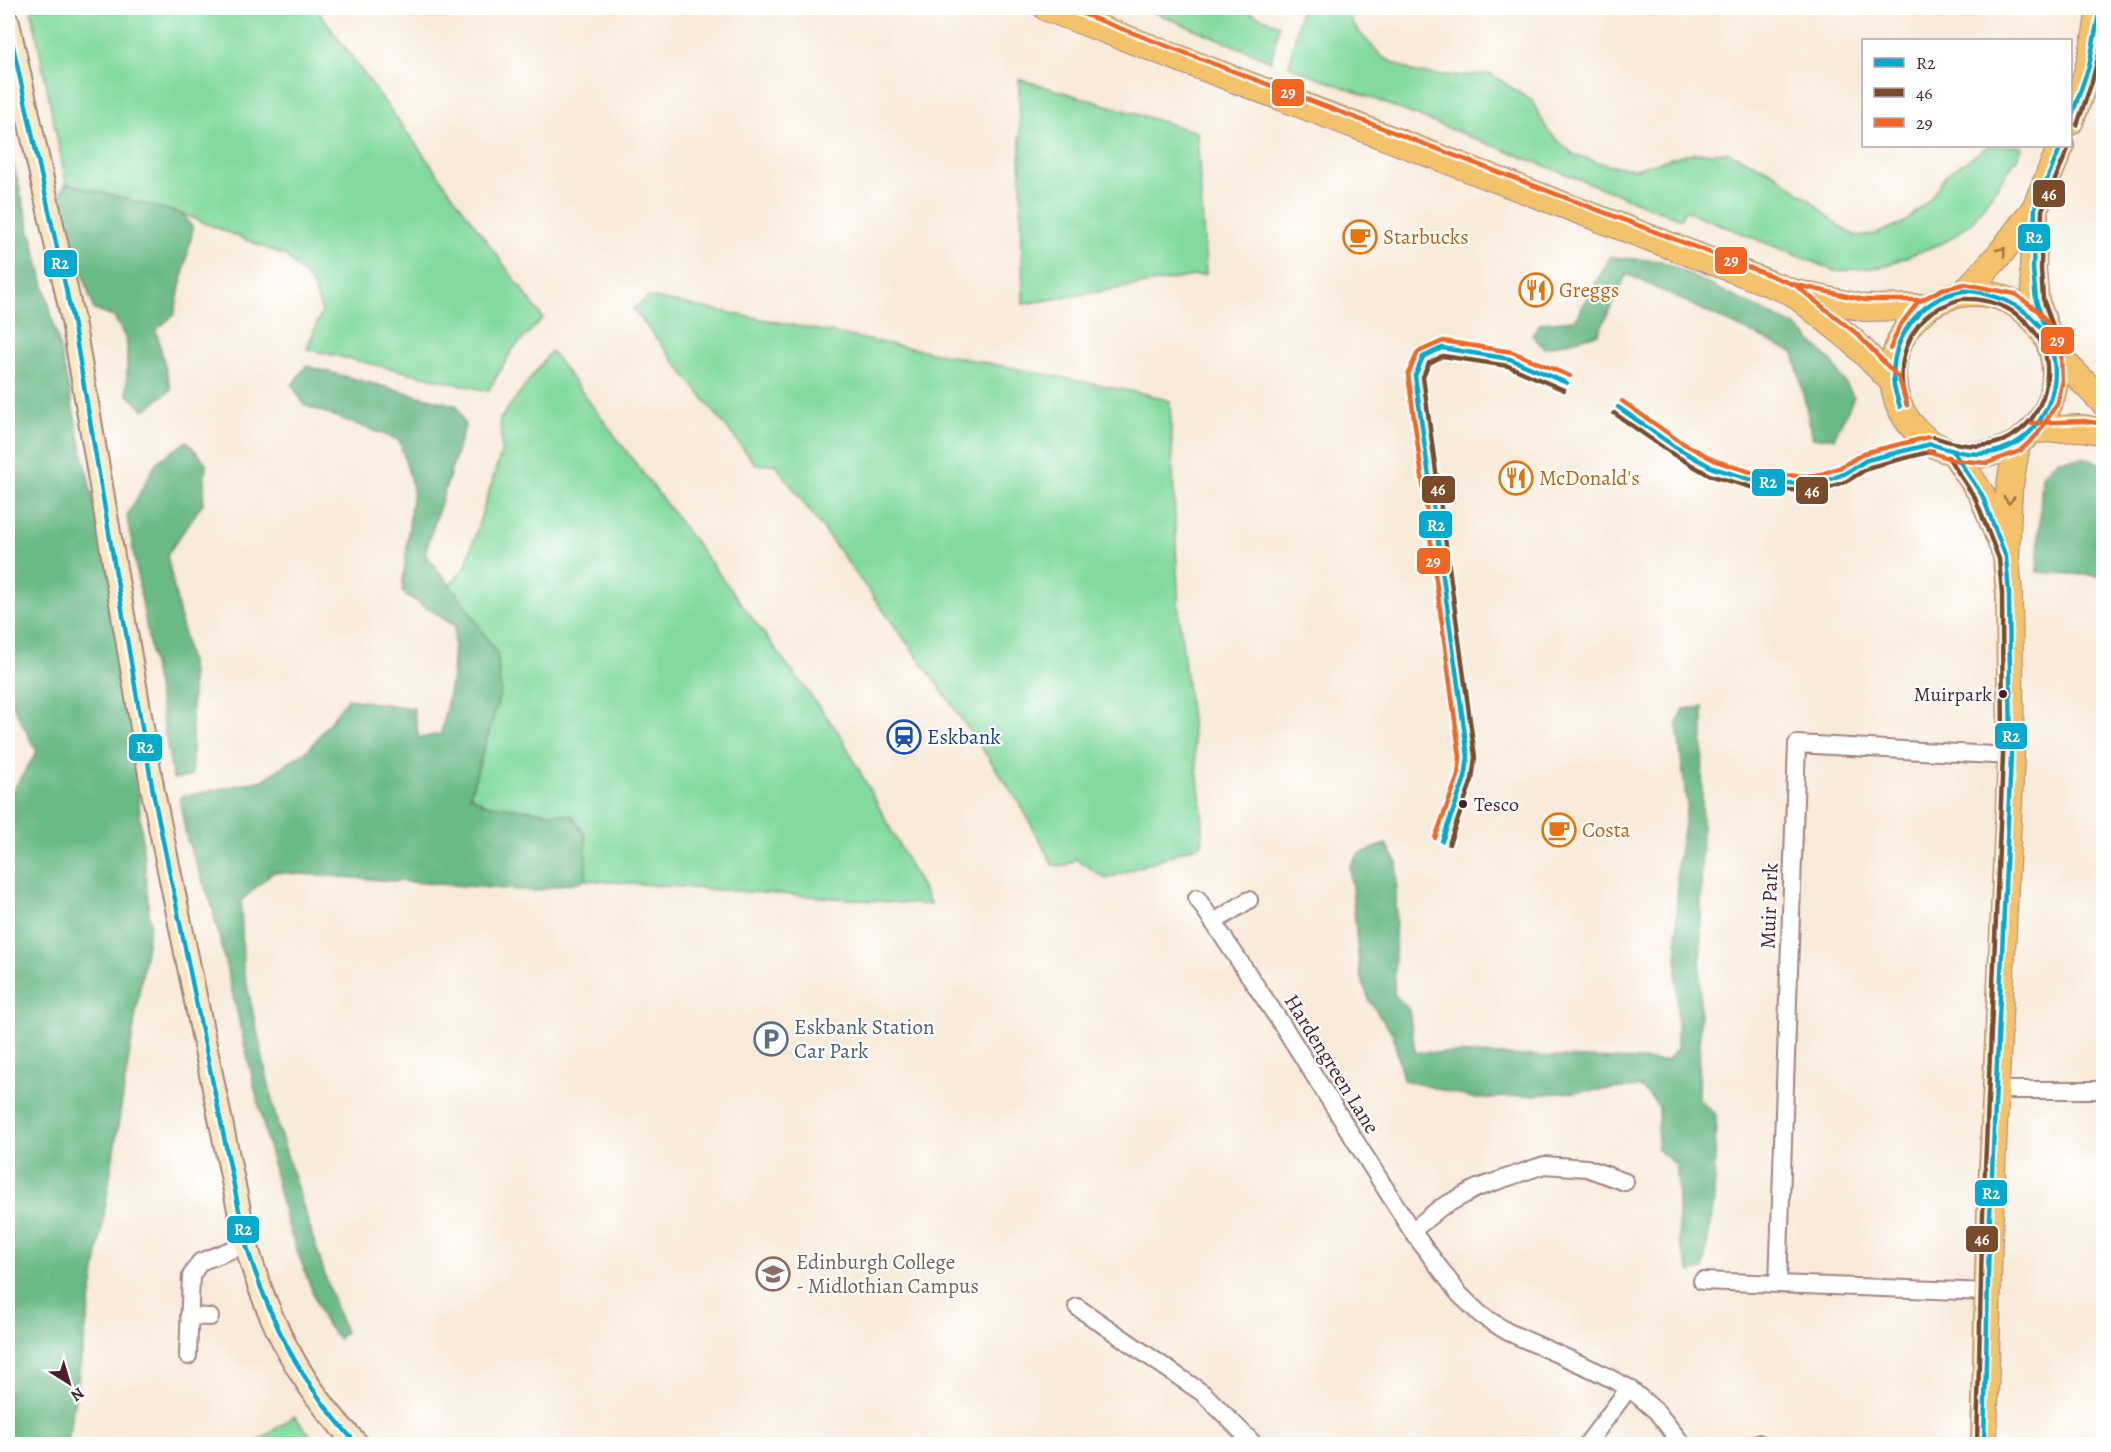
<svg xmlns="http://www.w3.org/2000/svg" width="2111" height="1452" viewBox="0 0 2111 1452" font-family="Alegreya,serif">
<rect width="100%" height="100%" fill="#fff"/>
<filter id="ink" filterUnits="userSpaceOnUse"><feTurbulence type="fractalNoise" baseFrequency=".0167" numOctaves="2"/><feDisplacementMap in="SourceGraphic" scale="12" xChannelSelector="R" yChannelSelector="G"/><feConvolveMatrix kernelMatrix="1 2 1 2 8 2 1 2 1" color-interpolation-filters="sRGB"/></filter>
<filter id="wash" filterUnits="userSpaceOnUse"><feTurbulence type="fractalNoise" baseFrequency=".008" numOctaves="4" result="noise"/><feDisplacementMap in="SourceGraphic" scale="24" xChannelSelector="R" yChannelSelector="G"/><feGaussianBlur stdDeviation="1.35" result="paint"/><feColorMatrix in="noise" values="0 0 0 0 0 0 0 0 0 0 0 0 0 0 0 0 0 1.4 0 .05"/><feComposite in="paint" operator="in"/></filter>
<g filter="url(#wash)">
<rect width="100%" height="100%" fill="#f8ead8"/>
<path fill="#83da9f" stroke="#667c65" stroke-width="1.5" d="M31 8H316L543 318 513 349 488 391 307 349 322 311 312 284 286 256 183 214 66 183Z
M1144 8H1240L1279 25 1271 61Z
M1301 8H1346L1353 25 1382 57 1416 73 1456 76 1491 74 1532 101 1548 131 1573 154 1607 165 1635 169 1686 154 1728 152 1771 171 1810 200 1840 227 1856 236 1876 234 1905 222 1930 199 1946 175 1988 146H2023L2017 158 1972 222 1947 241 1881 267 1835 271 1684 210 1681 219 1289 66Z
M1019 79 1197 132 1206 274 1023 304Z
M649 297 1146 394 1170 401 1179 616 1203 822 1202 844 1106 879 1076 859 1065 866 1053 865 1019 802 936 682 775 464 756 465 633 309Z
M551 351 841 736 931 905 586 880V837L573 816 484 804 470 795 501 692 497 653 450 585 465 568 502 450 500 419Z
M294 1416 318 1444H254Z"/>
<path fill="#6aba86" stroke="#5a6c58" stroke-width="1.5" d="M8 143 58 341 124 640 150 924 68 1442 70 1444H8V798L37 752 8 696Z
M66 183 183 214 193 229 174 315 156 330 171 390 144 410 127 394V341L114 317 94 310 59 196Z
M1610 257 1661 261 1797 327 1832 362 1854 397 1834 438H1813L1794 353 1627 274 1598 334 1544 348 1532 335 1540 323 1575 320Z
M306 366 457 406 465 426 425 553 463 602 497 653 501 692 470 795 484 804 573 816 586 837V880L535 891 273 872 241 901 243 967 278 1127 327 1282 345 1332 338 1339 323 1320 286 1221 212 906 186 837 180 797 263 780 310 748 347 699 413 708 419 738 441 734 452 678 455 626 402 592 413 488 399 440 304 405 292 385Z
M187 441 206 463 203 503 167 555 192 673V776L173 779 127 516 157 462Z
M2085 458 2103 464V576L2037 572 2042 476 2058 460Z
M1703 707 1699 1100 1716 1115 1714 1201 1703 1270 1690 1272 1679 1243 1677 1166 1657 1149 1659 1107 1641 1087 1476 1099 1403 1080 1393 1034 1370 1002 1360 974 1350 866 1359 854 1386 844 1397 862 1394 994 1409 1010 1415 1052 1667 1061 1677 1049V867L1687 806 1677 724 1684 709Z"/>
</g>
<g filter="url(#ink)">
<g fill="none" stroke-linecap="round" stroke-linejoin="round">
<defs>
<path id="street" d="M1197 898 1285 1029 1412 1231 1459 1294 1481 1315 1508 1332 1596 1371 1629 1388 1657 1412 1682 1444
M1214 922 1249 900
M1997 1090H2104
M1412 1231 1440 1208 1477 1188 1544 1165 1587 1168 1625 1182
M1702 1281 1988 1292
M1778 1284 1797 744 2011 756
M1077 1307 1204 1394 1254 1444
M189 1316 210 1317
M188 1356 191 1276 200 1262 246 1244
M1758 1443 1760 1444
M1587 1444 1629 1388"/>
<path id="secondary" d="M8 23 73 321 153 792 246 1244C267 1320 301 1388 357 1444"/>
<path id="primary" d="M1047 8 1792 292 1864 308 1923 307
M2070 122C2085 85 2095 47 2100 8
M2035 208 2033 269 2036 301 2046 329
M1966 291 2000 254 2035 208 2061 146
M1893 374a81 81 0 1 1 162 0a81 81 0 1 1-162 0Z
M1796 295 1852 340 1894 383
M2054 352 2104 403
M2032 430 2083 428 2104 432
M1954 453 1982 495 2003 548
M1984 1444 1989 1238 2011 756 2009 594 2006 557 2009 490 2017 444"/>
</defs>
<use href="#street" stroke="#a18482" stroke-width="20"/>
<use href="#secondary" stroke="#a18482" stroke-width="26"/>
<use href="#primary" stroke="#a18482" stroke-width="28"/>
<use href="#street" stroke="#fff" stroke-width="16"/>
<use href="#secondary" stroke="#fae7c3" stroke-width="22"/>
<use href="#primary" stroke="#f3c26a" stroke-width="26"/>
<defs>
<path id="bus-1" d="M8 23 73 321 153 792 246 1244C270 1322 301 1384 357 1444
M2070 121 2089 66 2100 8
M2047 332 2036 301 2033 269 2035 208 2061 146
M1618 407 1675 447 1713 468 1759 482 1817 484 1844 474 1867 460 1931 444
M1900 407C1898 400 1895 392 1894 385 1889 340 1918 299 1963 291 1971 290 1981 293 1989 295 2027 305 2054 331 2055 372 2055 394 2045 418 2029 433 2000 460 1966 457 1931 444
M1954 453 1982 495 2006 557 2009 594 2011 756 1989 1238 1984 1444
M1442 841 1465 778 1468 757 1415 376 1423 357 1442 348 1510 359 1567 383"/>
<path id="bus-2" d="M2077 125 2092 82 2104 34
M2054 329 2043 299 2041 269 2042 210 2068 149
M1907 405C1905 398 1902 390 1902 383 1899 351 1915 316 1946 305 1952 302 1960 298 1968 299 2010 299 2050 331 2047 375 2046 394 2038 415 2023 428 1996 452 1965 448 1934 437
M1614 413 1671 453 1709 475 1758 489 1819 491 1847 481 1870 467 1933 451
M1948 457 1975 498 1999 559 2002 594 2003 756 1982 1238 1977 1444
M1449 844 1472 780 1475 757 1423 377 1429 363 1443 356 1508 366 1564 390"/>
<path id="bus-3" d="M1067 8 1795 285 1857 334 1899 378 1907 405
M1792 284 1865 300H1923
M1890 349 1899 327 1918 302 1942 289 1965 284 2015 294 2038 311 2054 330 2061 351 2062 384 2058 402 2037 435 2020 451 1987 463 1953 460 1928 451
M1622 401 1679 441 1716 461 1760 475 1816 476 1841 467 1864 453 1929 437
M2032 423 2084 421 2104 424
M1435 838 1458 776 1460 757 1408 374 1418 352 1443 341 1512 352 1570 376"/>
</defs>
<use href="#bus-1" stroke="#fff" stroke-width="9"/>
<use href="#bus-2" stroke="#fff" stroke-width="9"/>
<use href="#bus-3" stroke="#fff" stroke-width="9"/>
<use href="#bus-1" stroke="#00a9ce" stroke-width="4.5"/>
<use href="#bus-2" stroke="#7a4b2a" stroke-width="4.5"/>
<use href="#bus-3" stroke="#f26522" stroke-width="4.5"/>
</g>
<defs><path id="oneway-chevron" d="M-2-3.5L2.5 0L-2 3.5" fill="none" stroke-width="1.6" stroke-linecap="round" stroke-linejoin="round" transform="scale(1.5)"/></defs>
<g stroke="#9e704a">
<use href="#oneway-chevron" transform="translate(2002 251) rotate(-51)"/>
<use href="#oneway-chevron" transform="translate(2009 500) rotate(93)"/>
</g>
</g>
<defs>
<symbol id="cafe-ring" viewBox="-11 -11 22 22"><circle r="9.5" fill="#fff" stroke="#e8710a" stroke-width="1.5"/><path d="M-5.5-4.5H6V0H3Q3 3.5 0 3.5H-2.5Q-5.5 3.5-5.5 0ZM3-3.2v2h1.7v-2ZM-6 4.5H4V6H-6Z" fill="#e8710a"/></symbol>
<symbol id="restaurant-ring" viewBox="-11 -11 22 22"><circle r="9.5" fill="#fff" stroke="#e8710a" stroke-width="1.5"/><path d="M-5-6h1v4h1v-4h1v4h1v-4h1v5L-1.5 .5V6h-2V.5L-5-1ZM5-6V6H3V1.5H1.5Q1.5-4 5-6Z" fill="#e8710a"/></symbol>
<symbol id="station-ring" viewBox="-11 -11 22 22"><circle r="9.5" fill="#fff" stroke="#1a4fb4" stroke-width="1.5"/><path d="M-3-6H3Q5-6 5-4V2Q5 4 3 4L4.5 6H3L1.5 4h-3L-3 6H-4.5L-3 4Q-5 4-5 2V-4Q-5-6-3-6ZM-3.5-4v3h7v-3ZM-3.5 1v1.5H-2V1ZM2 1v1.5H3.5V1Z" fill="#1a4fb4"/></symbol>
<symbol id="parking-ring" viewBox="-11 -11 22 22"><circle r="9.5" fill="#fff" stroke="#5c6f8a" stroke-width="1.5"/><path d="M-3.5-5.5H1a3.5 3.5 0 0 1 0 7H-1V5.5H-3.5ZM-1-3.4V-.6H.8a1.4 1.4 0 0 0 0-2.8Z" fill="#5c6f8a"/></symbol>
<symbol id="university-ring" viewBox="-11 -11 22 22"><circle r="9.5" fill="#fff" stroke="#8d6e63" stroke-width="1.5"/><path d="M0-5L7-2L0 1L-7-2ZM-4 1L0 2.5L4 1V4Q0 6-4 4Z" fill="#8d6e63"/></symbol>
</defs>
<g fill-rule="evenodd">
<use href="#cafe-ring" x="1341" y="218" width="38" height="38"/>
<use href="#restaurant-ring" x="1517" y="271" width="38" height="38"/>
<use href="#restaurant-ring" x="1497" y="459" width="38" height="38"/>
<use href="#station-ring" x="885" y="718" width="38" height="38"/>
<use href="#cafe-ring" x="1540" y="811" width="38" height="38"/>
<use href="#parking-ring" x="752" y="1020" width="38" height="38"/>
<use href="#university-ring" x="754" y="1255" width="38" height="38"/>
</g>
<g fill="#4a1f2b" stroke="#fff" stroke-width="2">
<circle cx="2003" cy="694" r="5"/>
<circle cx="1463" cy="804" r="5"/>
</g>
<g text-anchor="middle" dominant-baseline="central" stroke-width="4.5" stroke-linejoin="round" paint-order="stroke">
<g font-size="20" fill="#4a1f2b" stroke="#fff" text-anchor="end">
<text x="1992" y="694">Muirpark</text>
<text x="1474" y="804" text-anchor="start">Tesco</text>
</g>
<g font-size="21" fill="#c56008" stroke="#fff" text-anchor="start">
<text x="1383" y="237">Starbucks</text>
<text x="1559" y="290">Greggs</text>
<text x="1539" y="478">McDonald's</text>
<text x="1582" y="830">Costa</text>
</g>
<g font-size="21" fill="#164399" stroke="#fff" text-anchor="start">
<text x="927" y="737">Eskbank</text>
</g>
<g font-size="21" fill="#4a1f2b" stroke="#fff">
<text transform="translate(1769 906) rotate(-88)">Muir Park</text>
<text transform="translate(1332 1064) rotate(58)">Hardengreen Lane</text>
</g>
<g font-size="21" fill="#4e5e75" stroke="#fff" text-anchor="start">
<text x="794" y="1027">Eskbank Station<tspan x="794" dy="24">Car Park</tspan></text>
</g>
<g font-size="21" fill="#785e54" stroke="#fff" text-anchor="start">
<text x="796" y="1262">Edinburgh College<tspan x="796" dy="24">- Midlothian Campus</tspan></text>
</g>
</g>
<g stroke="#fff" stroke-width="2">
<rect x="1271" y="78" width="34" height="29" rx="6" fill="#f26522"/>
<rect x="2032" y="179" width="34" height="29" rx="6" fill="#7a4b2a"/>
<rect x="2017" y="223" width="34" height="29" rx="6" fill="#00a9ce"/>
<rect x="1714" y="246" width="34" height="29" rx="6" fill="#f26522"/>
<rect x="43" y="249" width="35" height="29" rx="6" fill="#00a9ce"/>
<rect x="2040" y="326" width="35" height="29" rx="6" fill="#f26522"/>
<rect x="1751" y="468" width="35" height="29" rx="6" fill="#00a9ce"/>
<rect x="1421" y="475" width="35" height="29" rx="6" fill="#7a4b2a"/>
<rect x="1795" y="476" width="34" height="29" rx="6" fill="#7a4b2a"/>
<rect x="1418" y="510" width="35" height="29" rx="6" fill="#00a9ce"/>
<rect x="1416" y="547" width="35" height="28" rx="6" fill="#f26522"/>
<rect x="1994" y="722" width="34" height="28" rx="6" fill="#00a9ce"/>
<rect x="128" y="733" width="35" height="29" rx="6" fill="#00a9ce"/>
<rect x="1974" y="1179" width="34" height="28" rx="6" fill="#00a9ce"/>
<rect x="226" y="1215" width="34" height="29" rx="6" fill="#00a9ce"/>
<rect x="1965" y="1225" width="34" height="28" rx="6" fill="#7a4b2a"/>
</g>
<g font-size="16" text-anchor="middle" font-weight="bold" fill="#fff">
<text x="1288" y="98">29</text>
<text x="2049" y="200">46</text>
<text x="2034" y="243">R2</text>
<text x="1731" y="266">29</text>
<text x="60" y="269">R2</text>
<text x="2057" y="346">29</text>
<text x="1768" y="488">R2</text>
<text x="1438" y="495">46</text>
<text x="1812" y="497">46</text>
<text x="1436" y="531">R2</text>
<text x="1433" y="567">29</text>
<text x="2011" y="742">R2</text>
<text x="145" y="753">R2</text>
<text x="1991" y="1199">R2</text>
<text x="243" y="1235">R2</text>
<text x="1982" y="1245">46</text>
</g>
<rect width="2111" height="1452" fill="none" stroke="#fff" stroke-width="30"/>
<rect x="1862" y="39" width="210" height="108" fill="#ffffff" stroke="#b7a5aa" stroke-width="1.5"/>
<rect x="1874" y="58" width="30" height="9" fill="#00a9ce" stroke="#b7a5aa" stroke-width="1.5"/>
<text x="1916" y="69" font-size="18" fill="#4a1f2b">R2</text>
<rect x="1874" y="88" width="30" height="9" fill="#7a4b2a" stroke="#b7a5aa" stroke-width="1.5"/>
<text x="1916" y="99" font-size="18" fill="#4a1f2b">46</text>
<rect x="1874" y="118" width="30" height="9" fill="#f26522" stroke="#b7a5aa" stroke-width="1.5"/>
<text x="1916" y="129" font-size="18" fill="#4a1f2b">29</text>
<g transform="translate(69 1383) rotate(143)" stroke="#ffffff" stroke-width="4.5" paint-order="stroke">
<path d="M0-4.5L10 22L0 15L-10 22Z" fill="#4a1f2b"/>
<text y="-9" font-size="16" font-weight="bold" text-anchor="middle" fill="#4a1f2b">N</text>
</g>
</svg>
